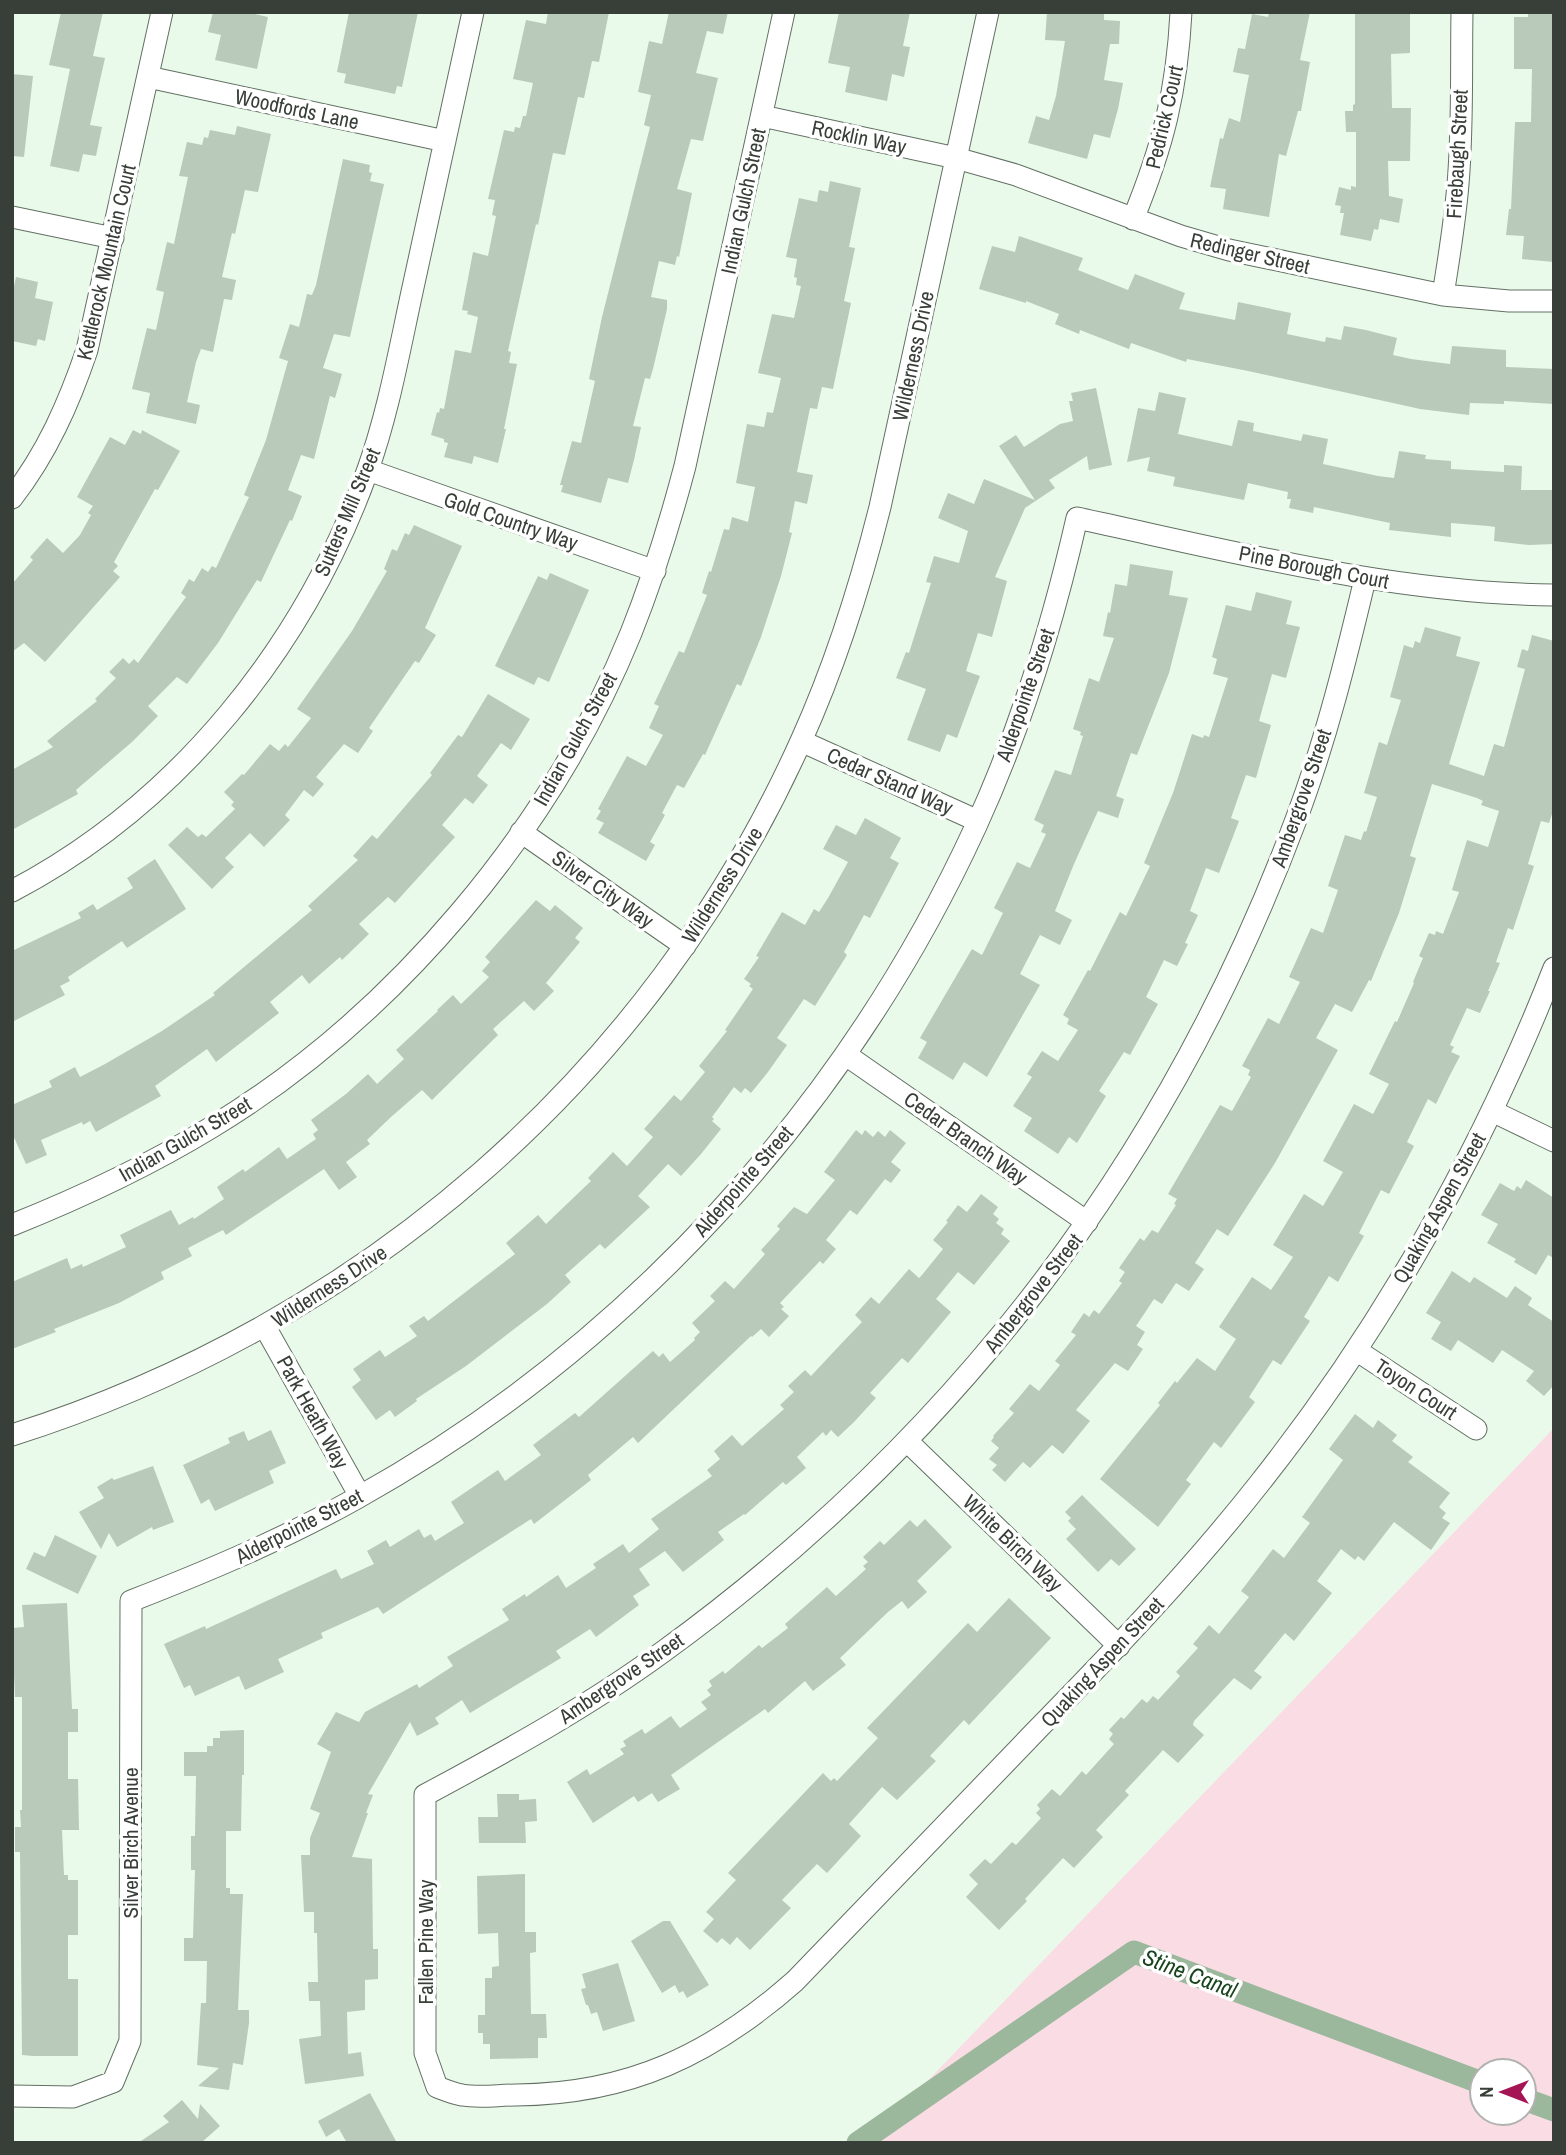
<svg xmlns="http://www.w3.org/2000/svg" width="1566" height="2155" viewBox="0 0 1566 2155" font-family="'Archivo Narrow',sans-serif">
<rect width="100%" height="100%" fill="#eafaea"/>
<path fill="#fadde4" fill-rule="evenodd" d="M1554 1428V2143H868ZM1482 2071H1524V2113H1482Z"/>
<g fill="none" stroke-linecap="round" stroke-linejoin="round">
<path stroke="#9bb89c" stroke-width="23" d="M1524 2099 1554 2110
M858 2143 1134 1952 1482 2083"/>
</g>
<path fill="#b9c9ba" d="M61 12H103L93 56 105 58 90 125 102 127 96 156 83 154 79 172 50 166 70 69 49 65Z
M213 12H247L268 17 257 69 215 60 221 35 208 32Z
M349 12H418L402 87 397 86 395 94 344 83 346 74 337 72Z
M548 12H609L599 62 592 61 584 98 578 97 565 155 553 153 538 225 536 224 508 351 511 352 509 363 517 364 504 429H506L498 463 474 456 472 464 444 457 448 443 444 442V439L431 435 437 412 439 413 440 408 444 409 455 350 471 353 478 317 467 314 468 311 462 310 473 252 488 256 496 216 492 215 495 200 488 199 504 130 514 132 515 127 520 128 523 116H526L533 83 513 79 526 20 546 24Z
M669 12H728L723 34 707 31 696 73 718 78 703 141 691 139 677 189 692 193 679 257 677 256 675 265 659 261 651 297 667 300V309L653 369 650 379 645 378 633 426 641 427 634 460 628 483 608 478 601 503 561 492 563 485H560L572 441 581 443 595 381 589 379 602 317 650 127 644 125 651 95 638 92 649 41 662 44Z
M839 12H910L903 46 910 47 904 77 892 74 887 101 845 92 850 67 828 63Z
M1047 12H1104V20L1120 21 1119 44H1110L1104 80 1123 83 1118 109 1110 138 1094 134 1087 159 1028 143 1036 116 1049 120 1056 96 1065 41 1045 40Z
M1269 12H1310L1300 60 1310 62 1301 111H1298L1286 156 1279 154 1269 217 1223 209 1226 189 1210 187 1220 138 1223 139 1229 118 1240 122 1249 75 1233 72 1238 48 1245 49 1252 14 1268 17Z
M1355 12H1410V53L1391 54 1392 108H1411L1410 161H1388L1389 196 1403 199 1399 223 1380 219 1378 230 1374 229 1371 241 1340 235 1344 213H1340L1341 206 1335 205 1339 187 1351 190V186L1356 187V132H1346L1345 111H1353V105L1355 104Z
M1528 12H1554V262L1522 259 1524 236 1506 235 1509 209H1511L1515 122H1531L1532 69H1514V17H1528Z
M12 74 33 76 24 157 12 156Z
M237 126 271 134 258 192 245 190 235 234 232 233 222 277 236 280 232 300 224 299 213 352 201 349 196 362 187 402 200 405 196 424 146 413 150 393 132 389 147 328 156 330 164 292 156 290 167 242 174 244 188 177 179 176 187 142 202 145 204 137 208 138 210 130 235 135Z
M343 159 370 165 369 172 372 173 370 181 384 184 350 337 334 334 323 368 342 374 335 398 330 396 314 459 301 455 288 490 302 496 292 521 290 520 261 582 257 580 218 643 187 684 177 677 148 706 158 716 132 742 76 790 78 794 12 830V770L53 747 47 741 97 701 95 699 116 678 109 672 123 658 129 664 134 659 138 663 186 597 181 593 189 579 194 582 202 568 208 572 212 566 216 568 249 497 244 495 266 440 288 361 279 358 290 324 299 327 307 294 312 295 316 285Z
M830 181 861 188 849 247 855 248 844 301 851 303 833 389 822 387 817 409 810 408 797 472 813 475 807 504 795 501 789 532 792 533 781 576 761 637 741 686 737 684 705 755 703 754 684 788 677 785 662 813 665 815 650 842 655 845 646 861 598 833 604 823 596 819 601 811 598 809 627 756 646 766 663 735 649 728 659 706 654 704 679 651 684 653 707 595 702 593 709 571 711 572 724 529 729 530 732 517 748 522 755 487 736 483 747 424 764 427 767 412 773 413 781 378 758 373 772 314 794 318 801 286 796 285 797 278 794 277 797 259 786 257 799 198 817 202 819 190 828 192Z
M1019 236 1083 258 1078 270 1128 290 1135 274 1185 293 1179 309 1235 320 1238 302 1291 313 1287 334 1325 342 1326 337 1341 340 1344 326 1366 330 1397 338 1393 355 1411 359 1450 364 1452 346 1506 350V367L1554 369V404L1504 401V404L1470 403 1469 415 1420 409 1248 371 1187 359 1186 362 1131 343 1129 349 1080 330 1079 334 1055 324 1059 314 1026 301V303L979 289 992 246 1015 252Z
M16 277 38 282 35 298 53 302 45 341 38 339 36 346 12 341V296Z
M1096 388 1112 465 1089 470 1087 456 1049 480 1055 488 1025 508 995 577 1007 581 992 637 978 633 966 671 980 676 957 738 947 734 940 752 907 740 926 689 896 678 906 652 909 653 931 583 926 582 934 556 959 563 968 531 938 518 948 493 974 504 984 479 1035 500 999 446 1016 435 1024 447 1060 424 1073 421 1069 401H1073L1071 393Z
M1159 392 1186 398 1178 434 1232 446 1238 420 1254 423 1253 431 1301 441 1303 434 1328 439 1323 464 1378 476 1394 478 1399 451 1426 455 1425 459 1451 461V469L1504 472V465L1522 466 1521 490H1554V544L1529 545 1494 541 1495 527 1488 526 1451 523V537L1389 530 1390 523 1314 507 1313 513 1289 508 1291 499H1287L1288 492 1248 483 1244 500 1173 486 1175 477 1147 471 1150 457 1127 462 1138 408 1155 411Z
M133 430 141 434 142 430 180 451 158 490 155 489 114 562 118 566 113 571 120 577 45 662 24 643 12 652V584L33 560 30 557 47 538 63 553 80 535 91 515 88 513 93 506 77 497 110 437 125 445Z
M414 525 462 546 425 628 436 635 419 663 415 661 369 728 373 731 358 753 344 744 316 777 324 784 313 797 304 790 285 815 290 820 264 847 250 833 225 858 234 867 212 889 168 845 187 827 198 837 202 834 206 837 235 809 231 805 234 802 224 792 242 774 244 775 270 744 279 751 285 744 288 747 311 718 297 709 352 631 387 571 384 569 392 549 397 551 405 533 409 535Z
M1130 564 1173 571 1169 595 1188 598 1169 673 1137 755 1131 753 1116 796 1124 799 1118 818 1098 811 1074 864 1055 911 1072 920 1060 945 1040 935 1020 974 1040 985 987 1077 964 1062 953 1080 918 1058 927 1042 920 1038 972 949 982 955 1003 913 994 908 1017 862 1030 868 1046 834 1041 832 1044 825 1034 820 1055 770 1071 775 1083 736 1080 735 1081 732 1073 729 1089 678 1099 682 1114 638 1103 636 1108 612 1110 613 1115 584 1127 586Z
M550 573 589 590 549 682 538 677 534 685 495 666 538 576 547 580Z
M1256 592 1292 601 1286 624 1300 627 1286 678 1272 674 1259 721 1271 725 1256 778 1246 775 1231 818 1239 821 1219 873 1206 868 1190 911 1198 915 1185 943 1188 944 1177 966 1164 960 1146 997 1158 1004 1130 1055 1124 1052 1099 1091 1106 1096 1077 1143 1069 1137 1058 1154 1024 1131 1032 1118 1013 1106 1032 1077 1027 1074 1042 1051 1058 1061 1078 1030 1067 1024 1069 1019 1063 1015 1088 970 1090 971 1120 912 1126 916 1150 866 1144 863 1173 793 1192 734 1203 738 1204 735 1209 737 1228 678 1213 674 1217 659 1212 657 1226 605 1251 611Z
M1425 627 1461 637 1456 656 1480 662 1449 764 1484 776 1494 744 1504 747 1525 669 1517 667 1522 649 1528 651 1532 635 1554 641V808L1549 823 1541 821 1528 864 1534 866 1513 930 1508 928 1496 962 1500 963 1488 991H1490L1480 1013 1467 1008 1450 1045 1454 1047 1451 1052 1460 1056 1449 1077 1436 1104 1428 1099 1407 1142 1414 1146 1389 1194 1381 1190 1359 1233 1364 1236 1338 1282 1329 1276 1304 1317 1310 1321 1281 1365 1273 1360 1249 1397 1255 1402 1221 1448 1214 1442 1186 1480 1191 1484 1158 1527 1100 1479 1160 1405 1158 1403 1175 1381 1177 1383 1197 1358 1215 1371 1236 1339 1219 1327 1252 1277 1271 1290 1293 1257 1273 1245 1304 1194 1323 1206 1343 1172 1323 1161 1354 1104 1373 1114 1389 1084 1369 1074 1395 1021 1397 1022 1414 983 1413 982 1423 958 1419 956 1429 933 1435 935 1436 931 1443 934 1459 892 1452 890 1467 840 1488 847 1499 811 1481 805 1483 801 1477 798 1432 784 1410 856 1416 858 1399 913 1371 981 1369 980 1352 1012 1335 1004 1316 1038 1338 1050 1275 1163 1228 1236 1217 1229 1195 1263 1204 1269 1189 1291 1176 1283 1162 1304 1154 1299 1136 1326 1145 1332 1137 1345 1143 1349 1128 1371 1115 1363 1076 1410 1090 1421 1063 1454 1052 1445 1030 1468 1023 1462 1005 1482 992 1470 997 1465 989 1459 999 1448 991 1441 994 1437 993 1436 1014 1413 1009 1409 1030 1384 1039 1391 1060 1365 1055 1361 1076 1335 1071 1332 1084 1313 1089 1317 1094 1310 1099 1314 1122 1283 1119 1281 1125 1272 1119 1268 1140 1238 1144 1241 1152 1230 1158 1233 1176 1205 1174 1204 1177 1199 1168 1194 1220 1105 1232 1111 1251 1077 1248 1075 1250 1070 1242 1066 1268 1018 1279 1024 1300 982 1289 977 1311 928 1323 933 1338 890 1328 886 1345 835 1361 840 1364 831 1366 832 1377 797 1364 793 1379 742 1387 745 1401 700 1390 697 1404 645 1413 648 1415 641 1420 643Z
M488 694 530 719 511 750 501 743 477 776 488 785 473 804 465 798 442 825 455 837 395 903 388 897 359 924 369 934 342 960 340 957 309 984 302 975 270 1002 279 1013 216 1062 207 1049 155 1086 161 1096 96 1132 90 1121 83 1125 82 1122 41 1140 47 1155 26 1164 12 1133V1105L52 1087 49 1081 75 1067 80 1077 105 1064 162 1031 215 995 213 993 312 910 308 906 358 860 353 856 372 835 377 839 432 775 430 773 458 735 462 737Z
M865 818 901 838 890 858 899 863 870 918 864 915 844 952 847 955 815 1006 804 999 777 1038 787 1045 768 1072 751 1093 745 1088 741 1093 734 1087 712 1117 714 1119 712 1121 721 1129 701 1154 681 1176 668 1164 638 1196 650 1207 605 1249 600 1244 565 1275 571 1282 547 1304 466 1366 416 1399 417 1401 395 1417 390 1410 376 1420 352 1387 361 1380 353 1369 380 1350 385 1357 417 1336 409 1326 424 1316 428 1321 515 1254 506 1243 538 1215 546 1224 591 1181 588 1178 613 1152 627 1166 653 1137 644 1129 674 1095 681 1101 705 1072 699 1066 727 1031 725 1030 753 989 749 986 751 984 744 979 759 957 756 956 782 912 805 925 814 909 819 912 828 898 848 862 823 849 836 825 856 835Z
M155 859 186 909 127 948 122 941 68 977 70 981 60 986 65 995 12 1022V951L81 918 78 913 93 904 97 910 133 888 127 878Z
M536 900 550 911 555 905 583 928 575 938 580 942 546 983 554 991 534 1011 524 1001 493 1029 498 1035 432 1100 422 1090 391 1117 367 1140 370 1144 346 1162 357 1177 339 1190 324 1169 226 1235 223 1230 188 1248 192 1256 161 1272 164 1279 119 1303 54 1329 56 1332 12 1349V1282L67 1258 71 1269 82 1264 83 1267 126 1247 120 1235 171 1210 179 1225 193 1217 194 1219 224 1199 217 1187 243 1169 245 1172 279 1147 287 1159 316 1139 313 1134 318 1130 311 1120 346 1094 368 1074 377 1084 404 1059 396 1050 438 1011 437 1010 453 995 461 1004 489 977 482 971 490 962 485 957Z
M856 1130 862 1135 865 1130 873 1137 878 1131 885 1137 890 1130 906 1143 891 1162 901 1170 891 1183 885 1179 857 1215 850 1210 826 1240 836 1249 823 1264 820 1261 780 1303 784 1307 781 1309 789 1316 769 1337 761 1329 752 1337 751 1336 638 1443 633 1437 588 1475 591 1480 534 1524 531 1519 383 1614 378 1607 321 1633 323 1638 278 1659 284 1672 245 1690 239 1676 195 1696 190 1685 184 1688 164 1644 205 1626 206 1629 336 1569 341 1579 374 1564 367 1551 386 1540 390 1547 419 1529 424 1538 431 1534 435 1541 464 1523 451 1502 498 1470 505 1481 541 1455 533 1445 575 1413 579 1417 653 1351 659 1357 663 1353 670 1362 695 1340 694 1338 700 1332 692 1323 715 1301 710 1296 725 1281 734 1289 765 1254 761 1250 780 1229 777 1226 794 1207 807 1214 835 1180 824 1172Z
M1526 1180 1554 1198V1258L1548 1255 1536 1275 1514 1262 1516 1259 1487 1243 1498 1224 1481 1215 1500 1183 1514 1191 1517 1186 1521 1189Z
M981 1194 998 1207 993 1214 999 1219 996 1223 1004 1229 1001 1234 1010 1241 974 1285 958 1272 936 1299 951 1312 908 1363 902 1358 870 1393 876 1398 854 1422 838 1437 831 1430 826 1436 823 1432 797 1457 806 1468 786 1485 783 1482 745 1515 744 1514 718 1532 724 1540 683 1572 665 1551 639 1569 650 1585 633 1596 639 1605 596 1637 590 1629 556 1651 561 1658 470 1713 462 1700 435 1718 439 1724 417 1736 410 1722 368 1794 373 1795 366 1813H368L352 1857 372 1859 373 1949H378V1979L365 1980V2010L347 2012 348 2054 361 2052 364 2076 305 2084 299 2039 321 2036 320 2001H309L308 1982H318L317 1933H314V1912H304L301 1855H310V1838L320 1813 310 1809 331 1752 317 1744 336 1712 359 1722 365 1712 417 1684 419 1688 453 1666 447 1657 509 1620 502 1609 525 1594 526 1597 558 1575 566 1588 596 1568 593 1564 623 1544 629 1553 659 1529 651 1519 712 1476 707 1470 720 1459 714 1451 732 1435 742 1446 784 1409 780 1405 794 1392 788 1386 805 1370 811 1376 840 1345 862 1322 855 1315 871 1297 879 1304 909 1269 919 1278 922 1275 943 1249 933 1240 948 1222 946 1221 958 1205 967 1212Z
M1452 1271 1470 1283 1474 1277 1507 1298 1515 1286 1532 1298 1528 1305 1554 1322V1385L1544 1396 1526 1381 1534 1371 1502 1350 1493 1363 1458 1340 1451 1351 1431 1339 1441 1322 1426 1313Z
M1355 1414 1373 1428 1378 1420 1397 1435 1392 1441 1413 1457 1408 1462 1450 1493 1439 1507 1446 1513 1442 1518 1450 1523 1431 1550 1394 1522 1364 1561 1358 1556 1355 1560 1341 1549 1317 1581 1332 1593 1294 1641 1285 1633 1254 1671 1262 1677 1251 1690 1234 1678 1194 1721 1193 1725 1204 1735 1178 1763 1163 1750 1125 1791 1129 1795 1096 1830 1103 1837 1074 1868 1063 1858 1025 1899 1027 1901 999 1930 966 1897 978 1884 969 1875 985 1859 991 1864 1012 1842 1016 1845 1041 1818 1036 1813 1040 1809 1037 1805 1052 1789 1060 1796 1082 1771 1086 1775 1114 1744 1109 1739 1113 1734 1109 1730 1121 1717 1124 1719 1142 1699 1147 1703 1153 1696 1158 1700 1180 1676 1176 1672 1198 1648 1193 1644 1209 1625 1219 1634 1249 1597 1241 1591 1273 1549 1284 1558 1310 1523 1302 1517 1343 1460 1329 1449Z
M271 1430 286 1463 269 1471 274 1483 215 1511 209 1499 201 1504 183 1465 230 1443 228 1438 244 1431 248 1441Z
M153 1466 174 1522 153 1530 152 1527 117 1547 109 1533 101 1549 79 1512 104 1498 97 1487 112 1478 114 1480Z
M1082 1495 1136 1549 1119 1566 1111 1559 1098 1572 1066 1539 1076 1529 1068 1521 1071 1518 1065 1512Z
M925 1519 952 1547 917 1581 927 1592 908 1609 902 1601 888 1612 840 1658 846 1665 813 1691 805 1681 768 1713 765 1709 671 1775 680 1789 658 1802 652 1793 638 1802 634 1796 593 1823 567 1782 587 1769 590 1775 624 1754 620 1749 626 1746 623 1741 642 1729 645 1734 671 1716 680 1728 707 1709 701 1702 711 1695 707 1690 712 1686 709 1681 723 1671 725 1674 759 1645 762 1648 788 1628 785 1624 827 1587 836 1596 866 1569 863 1566 868 1562 863 1557 880 1541 884 1545 910 1520 917 1527Z
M55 1535 97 1556 78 1594 26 1569 34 1552 45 1557Z
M1009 1598 1051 1638 969 1725 964 1720 930 1756 936 1761 897 1800 882 1787 849 1824 861 1836 827 1873 817 1864 782 1900 791 1908 750 1950 737 1937 730 1945 722 1938 717 1943 703 1931 714 1919 706 1912 736 1880 728 1873 823 1773 831 1781 834 1778 837 1781 878 1738 867 1728 968 1623 977 1632Z
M67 1603 72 1709H78V1732H68V1779H78L79 1830H62L64 1875H68V1880H78V1935H68V1979H78V2056H33L22 2055 20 1852H15V1827H21L20 1810H22V1697H15L12 1628 24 1627 22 1605Z
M244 1730V1775H242L241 1831H226V1888H230V1894H243L238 2010H249V2023L243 2065 233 2063 229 2090 198 2086 219 2068 197 2065 201 2003H206L207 1961H184V1938H193L195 1870H191V1836H195L196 1776H184V1752H207V1746H213V1738H220V1731Z
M497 1794H519V1800L536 1799 537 1821 525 1822 526 1843H479L478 1817H498Z
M525 1874V1932H536V1952L530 1953 531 2014H546L547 2038H538V2058L490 2059V2044H483V2033H478V2015H485V1978H492V1967L499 1966 498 1933 478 1934 477 1876Z
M663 1921H670L709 1985 687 1998 683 1991 679 1993 675 1985 662 1993 631 1941Z
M618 1963 635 2021 603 2031 597 2012 591 2014 588 2005H586L581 1989 586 1988 582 1974Z
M370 2093 397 2143H347L339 2129 326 2137 318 2121Z
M182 2100 198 2119 200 2104 220 2126 201 2143H138L169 2122 163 2116Z"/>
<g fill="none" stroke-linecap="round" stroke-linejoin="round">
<defs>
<path id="minor" d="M148 77 445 141
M762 116 956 158 1016 175 1181 236 1229 250 1443 295 1509 301H1554
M12 217 113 238
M1133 219C1163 146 1177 91 1181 12
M1443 295C1449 258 1455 221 1458 184 1463 127 1461 69 1462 12
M368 470 655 571
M12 498C47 453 69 403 87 350L162 12
M1365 579C1346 659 1326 740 1297 817 1170 1157 958 1437 664 1651 589 1706 507 1751 425 1795V2053L437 2087C445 2090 454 2094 462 2095 479 2098 498 2095 516 2095 629 2094 711 2055 795 1981 874 1899 953 1818 1031 1736 1110 1655 1189 1573 1259 1484 1382 1329 1482 1152 1554 968
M801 741 978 821
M521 832 685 946
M12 891C178 804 304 647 367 472 388 414 399 352 412 292 432 199 453 106 473 12
M846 1055 1087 1222
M1492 1111 1554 1141
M12 1225C82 1197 148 1166 212 1127 395 1016 551 830 631 633 653 578 670 523 685 466L784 12
M265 1327 360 1496
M1356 1350 1476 1429
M12 1435C362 1324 650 1077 801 741 835 666 860 587 880 507L988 12
M907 1441 1119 1646
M12 2096 73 2097 113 2082 130 2041 131 1601C208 1571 284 1539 357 1498 628 1347 847 1107 976 826 1021 728 1053 623 1077 518 1235 552 1391 593 1554 595"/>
</defs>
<use href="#minor" stroke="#627063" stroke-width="23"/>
<use href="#minor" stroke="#fff" stroke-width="21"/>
</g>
<g text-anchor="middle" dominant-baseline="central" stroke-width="7" stroke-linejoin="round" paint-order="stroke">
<g font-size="21" fill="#383e38" stroke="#fff">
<text transform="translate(297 109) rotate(12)">Woodfords Lane</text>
<text transform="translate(1164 117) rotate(-77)">Pedrick Court</text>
<text transform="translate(859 137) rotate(12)">Rocklin Way</text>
<text transform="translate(1457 154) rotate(-87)">Firebaugh Street</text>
<text transform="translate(743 201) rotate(-78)">Indian Gulch Street</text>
<text transform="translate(1250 253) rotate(13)">Redinger Street</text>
<text transform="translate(106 262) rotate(-77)">Kettlerock Mountain Court</text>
<text transform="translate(913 356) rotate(-78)">Wilderness Drive</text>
<text transform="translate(347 512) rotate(-67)">Sutters Mill Street</text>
<text transform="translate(511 521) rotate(19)">Gold Country Way</text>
<text transform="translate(1314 567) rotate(11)">Pine Borough Court</text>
<text transform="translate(1025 695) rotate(-71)">Alderpointe Street</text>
<text transform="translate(575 739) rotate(-61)">Indian Gulch Street</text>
<text transform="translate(890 781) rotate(24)">Cedar Stand Way</text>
<text transform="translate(1301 798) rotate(-71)">Ambergrove Street</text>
<text transform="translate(722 885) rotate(-58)">Wilderness Drive</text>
<text transform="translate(603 889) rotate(35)">Silver City Way</text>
<text transform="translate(966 1138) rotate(35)">Cedar Branch Way</text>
<text transform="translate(185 1139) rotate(-30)">Indian Gulch Street</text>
<text transform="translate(743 1181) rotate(-49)">Alderpointe Street</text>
<text transform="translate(1439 1208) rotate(-61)">Quaking Aspen Street</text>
<text transform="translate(329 1286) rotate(-33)">Wilderness Drive</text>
<text transform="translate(1033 1293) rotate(-52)">Ambergrove Street</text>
<text transform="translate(1416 1389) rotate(33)">Toyon Court</text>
<text transform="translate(313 1412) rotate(61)">Park Heath Way</text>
<text transform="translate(299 1526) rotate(-27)">Alderpointe Street</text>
<text transform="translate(1013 1543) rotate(44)">White Birch Way</text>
<text transform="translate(1102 1662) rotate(-47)">Quaking Aspen Street</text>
<text transform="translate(621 1678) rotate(-34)">Ambergrove Street</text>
<text transform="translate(130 1843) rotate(-90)">Silver Birch Avenue</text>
<text transform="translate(425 1942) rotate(-90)">Fallen Pine Way</text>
</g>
<g font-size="23" font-style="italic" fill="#18451e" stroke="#fff">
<text transform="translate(1190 1973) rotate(21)">Stine Canal</text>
</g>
</g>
<rect width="1566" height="2155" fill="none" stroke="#383e38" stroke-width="28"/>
<g transform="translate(1503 2092) rotate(270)"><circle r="33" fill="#ffffff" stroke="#afb2af" stroke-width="2"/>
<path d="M0-5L12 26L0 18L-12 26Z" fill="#a51556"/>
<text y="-10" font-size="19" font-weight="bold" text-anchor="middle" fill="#383e38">N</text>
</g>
</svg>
